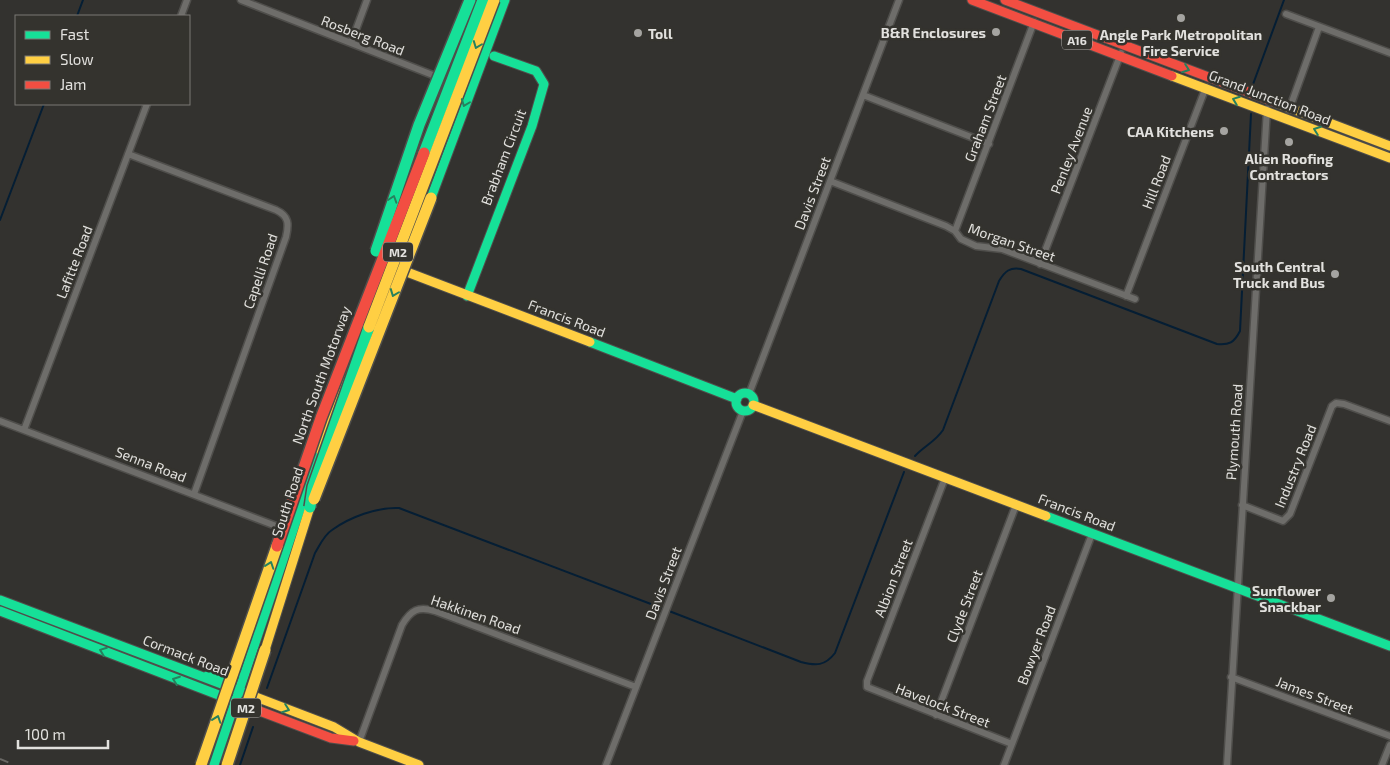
<svg xmlns="http://www.w3.org/2000/svg" width="1390" height="765" viewBox="0 0 1390 765" font-family="'Exo 2',sans-serif">
<rect width="100%" height="100%" fill="#33322f"/>
<g fill="none" stroke-linecap="round" stroke-linejoin="round">
<path stroke="#051e34" stroke-width="2" d="M77 16 83 0
M1252 87 1284 0
M0 220 44 104
M915 456C924 446 935 442 943 430L999 281C1005 271 1010 267 1021 269L1217 344C1229 345 1234 343 1240 331L1251 114
M669 611 801 662C816 666 825 666 835 653L904 472
M267 688 315 553C320 545 324 535 332 530 350 517 377 507 399 508L664 609
M240 765 253 727"/>
<defs>
<path id="street" d="M241 0 448 81
M1286 14 1390 53
M181 16 187 0
M351 43 367 0
M863 95 989 144
M1289 110 1319 27
M128 154 276 210C289 216 289 224 286 237L194 494
M830 181 946 226 955 231 961 239 976 246 1002 249 1135 299
M955 231 1034 22
M1040 264 1121 53
M1126 296 1206 87
M749 394 899 0
M0 421 284 529
M24 430 147 104
M945 478 867 681V687L1012 744
M1242 505 1283 521 1290 514 1332 406 1336 403 1344 404 1390 421
M1231 677 1390 736
M936 715 1016 505
M359 742 402 625C411 610 418 606 435 611L636 687
M606 765 743 411
M1004 765 1092 534
M1227 765 1267 109
M1382 765 1390 745"/>
<path id="fast" d="M431 198 505 0
M467 296 532 126 544 84 536 71 494 56
M590 342 737 399
M736 402a9 9 0 1 1 18 0a9 9 0 1 1-18 0Z
M1046 516 1390 646
M0 600 248 694
M0 611 229 699
M207 676 216 677 236 673
M214 765 320 450"/>
<path id="slow" d="M1172 76 1390 158
M1277 103 1390 146
M399 269 590 342
M753 405 1046 516
M320 450 366 320
M265 650 310 507
M248 694 334 727 359 742 419 765"/>
<path id="jam" d="M972 0 1172 76
M1005 0 1277 103
M241 704 331 738 354 741"/>
</defs>
<use href="#street" stroke="#4f4e4b" stroke-width="9"/>
<use href="#fast" stroke="#4f4e4b" stroke-width="11"/>
<use href="#slow" stroke="#4f4e4b" stroke-width="11"/>
<use href="#jam" stroke="#4f4e4b" stroke-width="11"/>
<use href="#street" stroke="#6e6d6a" stroke-width="6"/>
<use href="#fast" stroke="#16e098" stroke-width="9"/>
<use href="#slow" stroke="#ffcf43" stroke-width="9"/>
<use href="#jam" stroke="#f24e42" stroke-width="9"/>
<path stroke="#696865" stroke-width="2" stroke-dasharray="9 9" stroke-linecap="butt" d="M0 759 15 765"/>
<defs>
<path id="fast-bridge" d="M424 153 483 0
M376 251 419 125 470 0
M310 507 313 487 369 327"/>
<path id="slow-bridge" d="M369 327 494 0
M314 499 431 198
M201 765 277 546
M227 765 265 650"/>
<path id="jam-bridge" d="M277 546 321 418 424 153"/>
</defs>
<use href="#fast-bridge" stroke="#4f4e4b" stroke-width="14" stroke-linecap="butt"/>
<use href="#slow-bridge" stroke="#4f4e4b" stroke-width="14" stroke-linecap="butt"/>
<use href="#jam-bridge" stroke="#4f4e4b" stroke-width="14" stroke-linecap="butt"/>
<use href="#fast-bridge" stroke="#16e098" stroke-width="11"/>
<use href="#slow-bridge" stroke="#ffcf43" stroke-width="11"/>
<use href="#jam-bridge" stroke="#f24e42" stroke-width="11"/>
</g>
<defs><path id="oneway-chevron" d="M-2-3.5L2.5 0L-2 3.5" fill="none" stroke-width="1.6" stroke-linecap="round" stroke-linejoin="round" transform="scale(1.25)"/></defs>
<g stroke="#26815e">
<use href="#oneway-chevron" transform="translate(477 45) rotate(111)"/>
<use href="#oneway-chevron" transform="translate(1186 69) rotate(20)"/>
<use href="#oneway-chevron" transform="translate(1236 100) rotate(-159)"/>
<use href="#oneway-chevron" transform="translate(465 103) rotate(111)"/>
<use href="#oneway-chevron" transform="translate(1317 130) rotate(-160)"/>
<use href="#oneway-chevron" transform="translate(393 199) rotate(-72)"/>
<use href="#oneway-chevron" transform="translate(394 293) rotate(111)"/>
<use href="#oneway-chevron" transform="translate(270 565) rotate(-71)"/>
<use href="#oneway-chevron" transform="translate(103 651) rotate(-159)"/>
<use href="#oneway-chevron" transform="translate(176 680) rotate(-160)"/>
<use href="#oneway-chevron" transform="translate(286 709) rotate(20)"/>
<use href="#oneway-chevron" transform="translate(217 719) rotate(-71)"/>
</g>
<g fill="#a5a4a1" stroke="#34332e" stroke-width="2">
<circle cx="1181" cy="18" r="5"/>
<circle cx="996" cy="32" r="5"/>
<circle cx="638" cy="33" r="5"/>
<circle cx="1224" cy="131" r="5"/>
<circle cx="1289" cy="142" r="5"/>
<circle cx="1335" cy="274" r="5"/>
<circle cx="1331" cy="598" r="5"/>
</g>
<g text-anchor="middle" dominant-baseline="central" stroke-width="5" stroke-linejoin="round" paint-order="stroke">
<g fill="#34332e" stroke="#aeada9" stroke-width="1">
<rect x="1062" y="30.5" width="30" height="19" rx="4"/>
<rect x="383" y="242.5" width="30" height="19" rx="4"/>
<rect x="231" y="698.5" width="30" height="19" rx="4"/>
</g>
<g font-size="12" font-weight="bold" fill="#e2e1de">
<text x="1077" y="40">A16</text>
<text x="398" y="252">M2</text>
<text x="246" y="708">M2</text>
</g>
<g font-size="14" font-weight="bold" fill="#e2e1de" stroke="#34332e" text-anchor="end">
<text x="986" y="32">B&amp;R Enclosures</text>
<text x="648" y="33" text-anchor="start">Toll</text>
<text x="1181" y="34" text-anchor="middle">Angle Park Metropolitan<tspan x="1181" dy="16">Fire Service</tspan></text>
<text x="1214" y="131">CAA Kitchens</text>
<text x="1289" y="158" text-anchor="middle">Alien Roofing<tspan x="1289" dy="16">Contractors</tspan></text>
<text x="1325" y="266">South Central<tspan x="1325" dy="16">Truck and Bus</tspan></text>
<text x="1321" y="590">Sunflower<tspan x="1321" dy="16">Snackbar</tspan></text>
</g>
<g font-size="14" fill="#e2e1de" stroke="#34332e">
<text transform="translate(363 35) rotate(21)">Rosberg Road</text>
<text transform="translate(1270 97) rotate(21)">Grand Junction Road</text>
<text transform="translate(985 118) rotate(-69)">Graham Street</text>
<text transform="translate(1071 150) rotate(-69)">Penley Avenue</text>
<text transform="translate(503 157) rotate(-69)">Brabham Circuit</text>
<text transform="translate(1156 182) rotate(-69)">Hill Road</text>
<text transform="translate(812 193) rotate(-69)">Davis Street</text>
<text transform="translate(1012 242) rotate(19)">Morgan Street</text>
<text transform="translate(74 262) rotate(-69)">Lafitte Road</text>
<text transform="translate(260 271) rotate(-71)">Capelli Road</text>
<text transform="translate(567 318) rotate(21)">Francis Road</text>
<text transform="translate(321 375) rotate(-70)">North South Motorway</text>
<text transform="translate(1234 432) rotate(-86)">Plymouth Road</text>
<text transform="translate(151 464) rotate(21)">Senna Road</text>
<text transform="translate(1295 466) rotate(-68)">Industry Road</text>
<text transform="translate(287 502) rotate(-72)">South Road</text>
<text transform="translate(1077 512) rotate(21)">Francis Road</text>
<text transform="translate(893 578) rotate(-69)">Albion Street</text>
<text transform="translate(663 583) rotate(-69)">Davis Street</text>
<text transform="translate(964 606) rotate(-69)">Clyde Street</text>
<text transform="translate(476 614) rotate(19)">Hakkinen Road</text>
<text transform="translate(1036 645) rotate(-69)">Bowyer Road</text>
<text transform="translate(186 655) rotate(21)">Cormack Road</text>
<text transform="translate(1315 695) rotate(21)">James Street</text>
<text transform="translate(943 705) rotate(21)">Havelock Street</text>
</g>
</g>
<rect x="15" y="15" width="175" height="90" fill="#34332e" stroke="#7a7974"/>
<rect x="25" y="31" width="25" height="8" fill="#16e098" stroke="#7a7974"/>
<text x="60" y="40" font-size="15" fill="#e2e1de">Fast</text>
<rect x="25" y="56" width="25" height="8" fill="#ffcf43" stroke="#7a7974"/>
<text x="60" y="65" font-size="15" fill="#e2e1de">Slow</text>
<rect x="25" y="81" width="25" height="8" fill="#f24e42" stroke="#7a7974"/>
<text x="60" y="90" font-size="15" fill="#e2e1de">Jam</text>
<path d="M18 740v8h90v-8" fill="none" stroke="#e2e1de" stroke-width="2.5"/>
<text x="25" y="740" font-size="15" fill="#e2e1de" stroke="#34332e" stroke-width="4" paint-order="stroke">100 m</text>
</svg>
